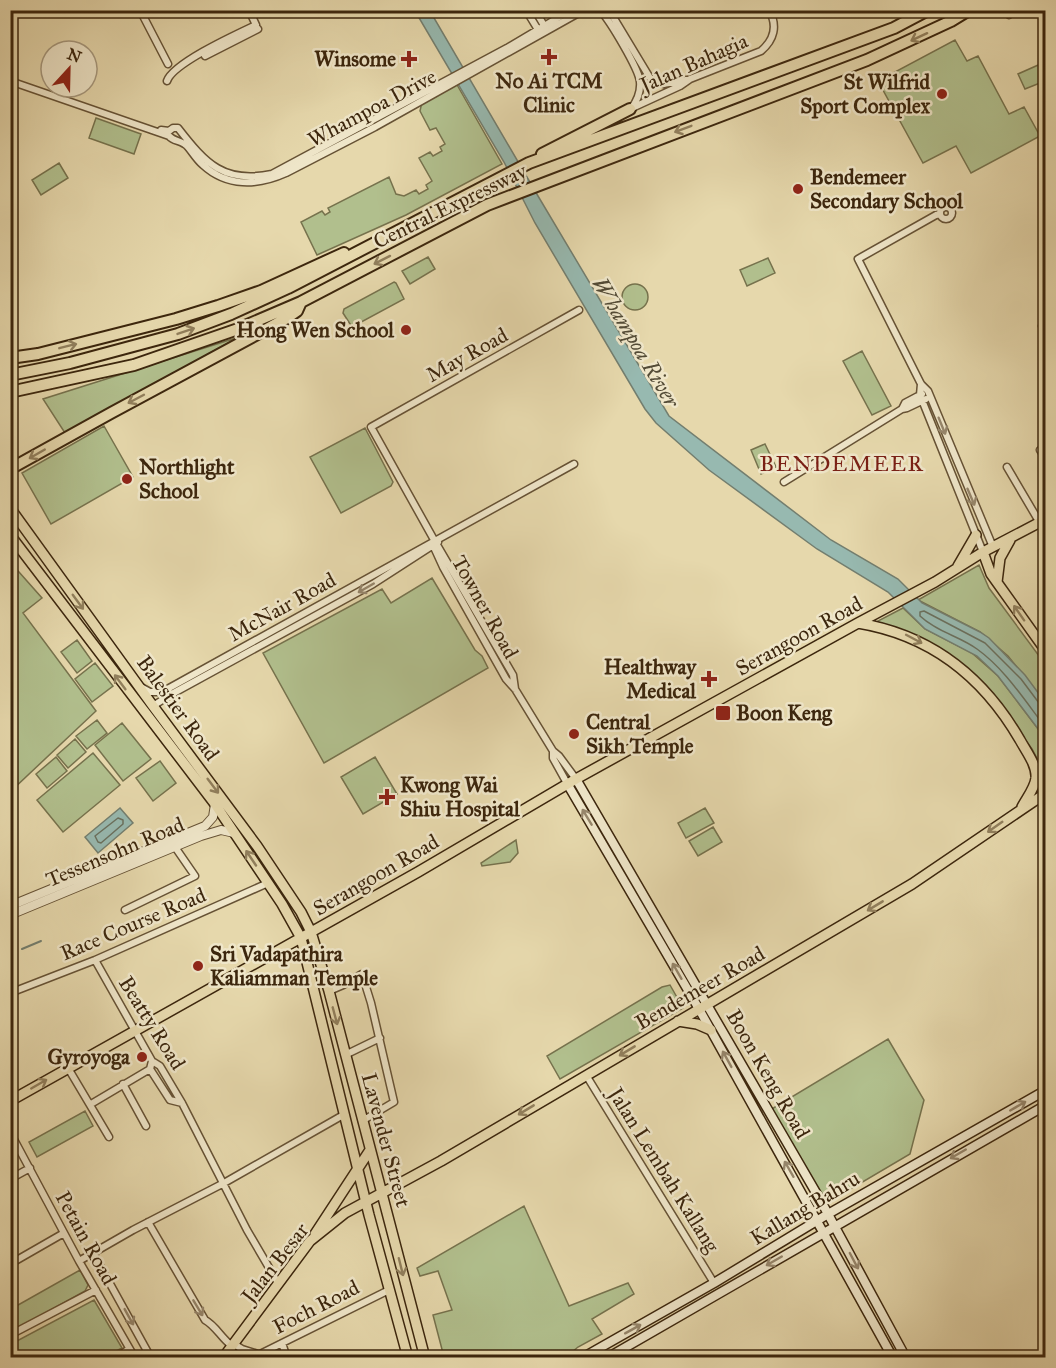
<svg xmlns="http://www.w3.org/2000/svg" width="1056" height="1368" viewBox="0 0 1056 1368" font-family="'IM FELL Great Primer',serif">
<rect width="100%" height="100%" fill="#e6d8ac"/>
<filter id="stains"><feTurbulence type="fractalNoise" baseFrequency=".00333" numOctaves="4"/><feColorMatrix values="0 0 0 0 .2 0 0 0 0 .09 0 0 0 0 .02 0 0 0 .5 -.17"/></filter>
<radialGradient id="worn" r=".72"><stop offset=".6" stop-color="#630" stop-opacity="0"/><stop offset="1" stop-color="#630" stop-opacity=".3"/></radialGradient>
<path fill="#b1bf8d" stroke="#76724d" stroke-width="1.5" d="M955 40 967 61 978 56 1009 114 1024 107 1040 136 971 173 956 146 923 163 878 81Z
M1045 62V81L1025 89 1018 74Z
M456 83 502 164 406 215 317 255 301 222 322 211 325 215 330 212 328 208 389 177 396 194 404 196 416 190 419 194 428 189 426 185 432 181 419 158 430 152 433 156 442 151 440 147 445 144 436 128 430 130 420 111 422 102Z
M96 118 141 134 134 154 89 138Z
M59 163 68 178 41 195 32 180Z
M428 257 435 269 410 284 402 271Z
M768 258 775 273 747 286 740 270Z
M394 282 396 283 404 299 352 327 343 313 344 309Z
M622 297a13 13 0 1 1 26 0a13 13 0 1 1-26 0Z
M239 337 65 433 43 399Z
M862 351 891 406 872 415 843 361Z
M104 426 133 477 51 524 22 473Z
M365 428 393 482 391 486 341 513 310 457Z
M765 444 776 467 761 474 751 450Z
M11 563 42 598 23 613 96 711 11 791Z
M979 565 989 588 1045 664V702L1008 656 980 632 918 600Z
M432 578 475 650 482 656 488 668 324 763 263 653 382 589 391 603Z
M903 608 925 629 972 653 998 676 1045 738V782L1044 783 1039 762 1032 749 992 695 908 633 876 622Z
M77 640 92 661 77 673 61 652Z
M95 663 113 686 92 702 75 679Z
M97 720 107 733 87 749 76 736Z
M122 723 151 759 123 781 95 745Z
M75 739 86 752 68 768 57 755Z
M93 753 120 785 63 832 37 800Z
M56 757 67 771 47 788 36 774Z
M375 757 397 794 363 814 341 777Z
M160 761 176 783 153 801 136 778Z
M705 808 714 823 686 838 678 823Z
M713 827 722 842 698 856 689 841Z
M516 840 518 853 510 862 482 866 481 863Z
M670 985 683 1008 560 1079 547 1056 662 987Z
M888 1039 924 1100 910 1154 827 1203 770 1110Z
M85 1111 93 1126 37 1157 29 1142Z
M524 1206 569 1306 628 1283 634 1294 592 1319 602 1334 578 1347 566 1357H444L433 1315 452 1310 438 1271 420 1276 417 1268Z
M80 1270 88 1285 85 1291 13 1331 11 1330V1309Z
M94 1300 122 1348 105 1357H22L13 1343Z"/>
<path fill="#97b9b0" stroke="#737e6f" stroke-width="1.5" d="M415 11H430L538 196 669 416 831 540 898 579 922 603 980 632 989 638 1025 675 1045 702V738L998 676 977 656 925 629 888 592 817 549 709 470 656 423 645 409 535 223 504 162Z
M120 808 133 823 98 853 85 837Z"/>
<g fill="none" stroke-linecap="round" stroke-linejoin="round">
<path stroke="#6a705e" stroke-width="1.5" d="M1046 704 1039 703 1021 679 985 643 924 611 920 612V616C937 632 959 636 977 649 1005 669 1025 701 1046 728
M118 818 123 820V824L101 843 98 842 95 836Z"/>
<path stroke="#737e6f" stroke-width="2" d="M22 949 41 941"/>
<defs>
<path id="minor" d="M140 10 168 64
M526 10 540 33
M535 10 546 29
M600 10C610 21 639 69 640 82 641 93 637 101 631 109
M609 10 650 78 663 84 686 80
M1009 15 1012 10
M205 56 258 29
M10 81 169 136C174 142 182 140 188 147 193 153 197 160 203 165 227 187 257 186 286 173L375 127 584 10
M167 81C173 63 237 34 256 25L249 10
M630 109 680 86 690 79 761 51C774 40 778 26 769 10
M161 130 169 131 173 128H178C206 164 224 184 272 174L507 48 571 10
M940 213a6 6 0 1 1 12 0a6 6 0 1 1-12 0Z
M940 214 936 215 858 259 921 384 928 391 993 547
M1042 326 1046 325
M921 384 920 395 983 552
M902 409 907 408 926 399
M1040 450 1046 459
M1007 467 1037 518 1041 522
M784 482 902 409 905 403 922 394
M432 543 443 567 506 679 515 689 553 751 559 756 576 779
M141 687 150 692H162L574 464
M515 689 513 675 433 538 371 427 579 310
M153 706 170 695 373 584 438 542
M553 751V758L568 785
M125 910 195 876 175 847
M95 960 152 1061 160 1066 182 1103 247 1230 278 1283
M329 991 343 985 362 974 371 1003 394 1102 362 1121
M10 993 95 960 268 883
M345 1055 380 1038
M68 1068 109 1137
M150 1069 170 1100 182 1103
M586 1075 714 1283
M123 1084 146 1126
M91 1104 150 1069 152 1061
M10 1132 79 1261 135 1358
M10 1179 30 1168
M148 1222 205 1320C216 1326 221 1338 232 1346
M93 1253 151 1358
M79 1261 133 1230 224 1183 345 1114
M10 1264 64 1233
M10 1335 96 1290
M282 1343 287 1358
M234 1344 242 1349 258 1354
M116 1358 129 1349
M252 1358 389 1290"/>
<path id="tertiary" d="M10 906 205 826 213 817 215 804
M10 915 201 836 221 830 234 833"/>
<path id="secondary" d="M576 779 822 1203 906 1358
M568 785 699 1009 893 1358
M582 1358 714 1283 828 1214 1046 1090
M607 1358 1046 1105"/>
<path id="primary" d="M10 508 153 706 257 846 301 912 311 932 329 991 425 1358
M10 535 215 804 282 904 301 938 369 1215 408 1358
M983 552 991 574 1046 651
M958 566 976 535
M997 582 1000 558 1010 540
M858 623C931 635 983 676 1020 740 1026 751 1037 765 1036 778 1035 788 1026 799 1022 807
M678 1021 697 1024 711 1030
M10 1101 418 872 576 779 858 623 935 582 983 552 1046 519
M315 1234 370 1150
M223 1358 310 1241 345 1213 441 1161 912 884 1046 793"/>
<path id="motorway" d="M542 154 630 109
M10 358 38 354 176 319 218 306 261 291 344 253
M10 375 70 363 178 334 231 314 288 288 529 163 894 28 928 10
M10 392 134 365 238 329 301 302 487 205 867 60 951 21 969 10
M10 469 111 413 287 318 297 311 301 302"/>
</defs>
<use href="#minor" stroke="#665235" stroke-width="9"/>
<use href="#tertiary" stroke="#665235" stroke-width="10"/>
<use href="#secondary" stroke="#3c260d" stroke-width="11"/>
<use href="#primary" stroke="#3c260d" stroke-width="12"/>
<use href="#motorway" stroke="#3c260d" stroke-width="14"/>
<use href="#minor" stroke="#efe6c9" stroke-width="6"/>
<use href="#tertiary" stroke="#efe6c9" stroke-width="8"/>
<use href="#secondary" stroke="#efe6c9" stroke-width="8"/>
<use href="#primary" stroke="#e6d8ac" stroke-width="9"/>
<use href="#motorway" stroke="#e6d8ac" stroke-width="10"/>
</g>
<defs><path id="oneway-shaft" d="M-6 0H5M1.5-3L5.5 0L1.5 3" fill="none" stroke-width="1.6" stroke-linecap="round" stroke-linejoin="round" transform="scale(1.5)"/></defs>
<g stroke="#917f5c">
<use href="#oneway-shaft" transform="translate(919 37) rotate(155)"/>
<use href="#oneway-shaft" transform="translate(683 129) rotate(159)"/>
<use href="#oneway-shaft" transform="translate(382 260) rotate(153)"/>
<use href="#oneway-shaft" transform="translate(186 331) rotate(-19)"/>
<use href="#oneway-shaft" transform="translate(68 346) rotate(-14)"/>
<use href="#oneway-shaft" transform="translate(136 399) rotate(152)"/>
<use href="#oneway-shaft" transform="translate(37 454) rotate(150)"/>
<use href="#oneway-shaft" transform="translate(78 602) rotate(54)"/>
<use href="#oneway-shaft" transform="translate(1019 613) rotate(-125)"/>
<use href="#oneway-shaft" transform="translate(914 639) rotate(28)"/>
<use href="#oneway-shaft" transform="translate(120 682) rotate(-127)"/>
<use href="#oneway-shaft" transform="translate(213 786) rotate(53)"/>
<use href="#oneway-shaft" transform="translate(995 827) rotate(145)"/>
<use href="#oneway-shaft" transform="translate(251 858) rotate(-124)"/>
<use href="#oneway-shaft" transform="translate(875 906) rotate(149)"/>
<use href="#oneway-shaft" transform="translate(335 1016) rotate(75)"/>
<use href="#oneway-shaft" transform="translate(627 1051) rotate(149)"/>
<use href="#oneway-shaft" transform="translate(39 1084) rotate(-30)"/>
<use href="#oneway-shaft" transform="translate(526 1110) rotate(149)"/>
<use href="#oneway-shaft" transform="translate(401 1267) rotate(76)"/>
</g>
<g stroke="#96866b">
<use href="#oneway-shaft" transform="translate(942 426) rotate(68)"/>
<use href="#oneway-shaft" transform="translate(971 497) rotate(67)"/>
<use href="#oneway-shaft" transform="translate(366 588) rotate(150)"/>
<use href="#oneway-shaft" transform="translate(587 817) rotate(-121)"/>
<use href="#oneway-shaft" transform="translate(677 971) rotate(-120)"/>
<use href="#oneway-shaft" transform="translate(727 1059) rotate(-119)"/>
<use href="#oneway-shaft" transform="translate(1018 1106) rotate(-30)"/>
<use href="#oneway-shaft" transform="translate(958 1154) rotate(150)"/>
<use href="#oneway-shaft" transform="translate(789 1169) rotate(-120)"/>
<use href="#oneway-shaft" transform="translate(774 1261) rotate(150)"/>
<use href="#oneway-shaft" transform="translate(854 1261) rotate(62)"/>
<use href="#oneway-shaft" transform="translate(198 1308) rotate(59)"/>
<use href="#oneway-shaft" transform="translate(129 1317) rotate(61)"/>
<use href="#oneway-shaft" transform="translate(633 1329) rotate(-29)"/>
</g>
<g fill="#8f2418" stroke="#efe6c9" stroke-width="2">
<path d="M546 48h6v6h6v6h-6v6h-6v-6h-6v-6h6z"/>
<path d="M406 50h6v6h6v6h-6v6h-6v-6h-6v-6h6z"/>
<circle cx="942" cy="94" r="6"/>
<circle cx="798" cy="189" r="6"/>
<circle cx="406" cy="330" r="6"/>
<circle cx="127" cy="479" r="6"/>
<path d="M706 670h6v6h6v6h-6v6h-6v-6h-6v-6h6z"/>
<rect x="715" y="705" width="16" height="16" rx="3"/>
<circle cx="574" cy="734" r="6"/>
<path d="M384 788h6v6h6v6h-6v6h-6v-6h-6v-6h6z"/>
<circle cx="198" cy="966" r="6"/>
<circle cx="142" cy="1057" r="6"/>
</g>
<g text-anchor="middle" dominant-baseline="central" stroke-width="5" stroke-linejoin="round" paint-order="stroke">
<g font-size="21" font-weight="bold" fill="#3c260d" stroke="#efe6c9" text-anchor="start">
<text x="396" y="59" text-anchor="end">Winsome</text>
<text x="549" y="81" text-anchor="middle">No Ai TCM<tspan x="549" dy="24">Clinic</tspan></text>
<text x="930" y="82" text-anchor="end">St Wilfrid<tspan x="930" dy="24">Sport Complex</tspan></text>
<text x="810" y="177">Bendemeer<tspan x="810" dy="24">Secondary School</tspan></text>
<text x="394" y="330" text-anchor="end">Hong Wen School</text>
<text x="139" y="467">Northlight<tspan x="139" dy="24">School</tspan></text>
<text x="696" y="667" text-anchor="end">Healthway<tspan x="696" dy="24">Medical</tspan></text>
<text x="736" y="713">Boon Keng</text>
<text x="586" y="722">Central<tspan x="586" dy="24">Sikh Temple</tspan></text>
<text x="400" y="785">Kwong Wai<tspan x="400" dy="24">Shiu Hospital</tspan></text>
<text x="210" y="954">Sri Vadapathira<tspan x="210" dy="24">Kaliamman Temple</tspan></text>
<text x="130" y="1057" text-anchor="end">Gyroyoga</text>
</g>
<g font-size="21" fill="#3c260d" stroke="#efe6c9">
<text transform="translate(694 63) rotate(-24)">Jalan Bahagia</text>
<text transform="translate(372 108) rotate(-28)">Whampoa Drive</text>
<text transform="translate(450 206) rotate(-26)">Central Expressway</text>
<text transform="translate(467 355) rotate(-29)">May Road</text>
<text transform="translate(282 607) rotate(-29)">McNair Road</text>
<text transform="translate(485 607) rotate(61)">Towner Road</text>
<text transform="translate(799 636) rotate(-29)">Serangoon Road</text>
<text transform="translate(178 708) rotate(54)">Balestier Road</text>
<text transform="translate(115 852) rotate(-23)">Tessensohn Road</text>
<text transform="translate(376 875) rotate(-30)">Serangoon Road</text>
<text transform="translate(133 924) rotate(-23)">Race Course Road</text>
<text transform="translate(700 988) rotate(-30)">Bendemeer Road</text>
<text transform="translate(152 1023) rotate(58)">Beatty Road</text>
<text transform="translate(768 1074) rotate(60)">Boon Keng Road</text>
<text transform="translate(386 1140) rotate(75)">Lavender Street</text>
<text transform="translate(664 1170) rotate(58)">Jalan Lembah Kallang</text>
<text transform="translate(805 1208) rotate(-31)">Kallang Bahru</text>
<text transform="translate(86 1238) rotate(61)">Petain Road</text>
<text transform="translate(275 1263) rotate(-52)">Jalan Besar</text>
<text transform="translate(316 1307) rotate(-27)">Foch Road</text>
</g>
<g font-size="22" font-style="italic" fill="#534b36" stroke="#efe6c9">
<text transform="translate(636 342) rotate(59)">Whampoa River</text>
</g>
<g font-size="22" letter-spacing="1.5" fill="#7a1f14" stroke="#efe6c9">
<text x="842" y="463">BENDEMEER</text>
</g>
</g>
<rect width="1056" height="1368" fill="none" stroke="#e6d8ac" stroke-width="36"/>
<rect x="12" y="12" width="1032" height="1344" fill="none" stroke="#3c260d" stroke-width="3"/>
<rect x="18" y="18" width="1020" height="1332" fill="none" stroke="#3c260d" stroke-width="1.5"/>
<g transform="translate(69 69) rotate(22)"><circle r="28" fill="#efe6c9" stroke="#a7997e" stroke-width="1.5"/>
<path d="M0-4.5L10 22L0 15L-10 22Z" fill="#8f2418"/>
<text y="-9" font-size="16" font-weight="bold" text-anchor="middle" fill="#3c260d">N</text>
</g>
<rect width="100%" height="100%" filter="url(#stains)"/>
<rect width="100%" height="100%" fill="url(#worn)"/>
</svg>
